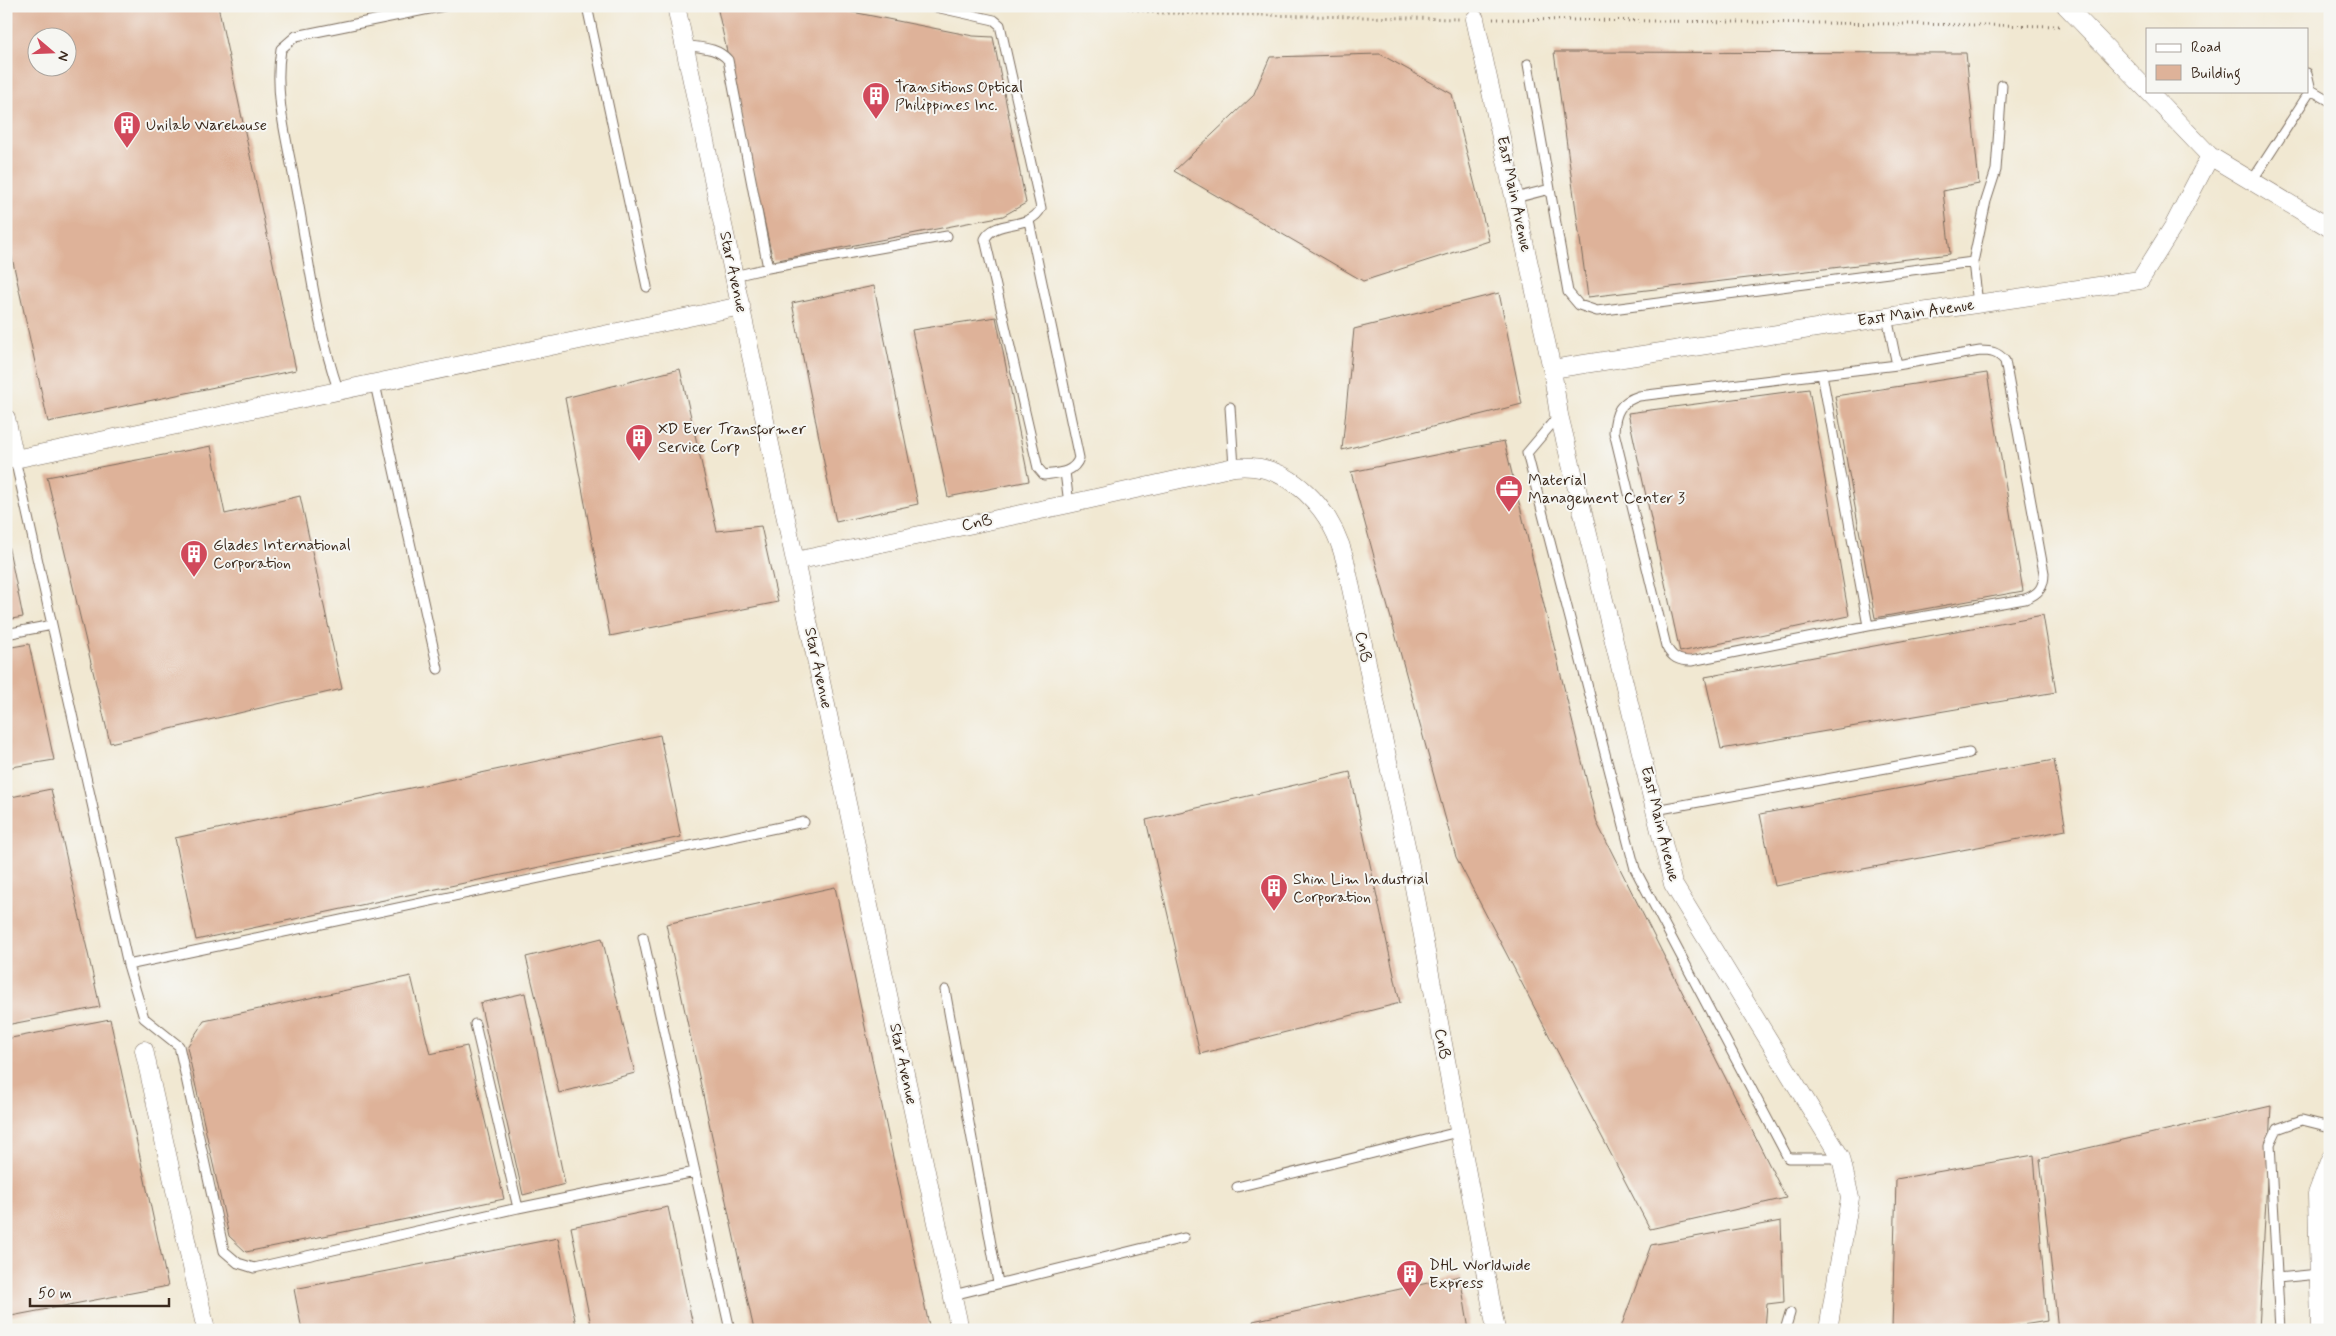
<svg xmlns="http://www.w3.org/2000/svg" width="2336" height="1336" viewBox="0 0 2336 1336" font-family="Mynerve,sans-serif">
<rect width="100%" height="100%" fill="#f6f6f2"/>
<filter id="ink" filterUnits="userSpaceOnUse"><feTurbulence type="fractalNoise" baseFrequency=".02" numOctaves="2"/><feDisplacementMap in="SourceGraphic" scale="10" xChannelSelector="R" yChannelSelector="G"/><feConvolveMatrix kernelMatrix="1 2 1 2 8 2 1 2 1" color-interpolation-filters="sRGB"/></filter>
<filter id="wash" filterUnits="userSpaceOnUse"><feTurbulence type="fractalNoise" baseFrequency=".0096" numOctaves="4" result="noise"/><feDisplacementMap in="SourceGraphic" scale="20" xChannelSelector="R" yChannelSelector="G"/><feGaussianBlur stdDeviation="1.12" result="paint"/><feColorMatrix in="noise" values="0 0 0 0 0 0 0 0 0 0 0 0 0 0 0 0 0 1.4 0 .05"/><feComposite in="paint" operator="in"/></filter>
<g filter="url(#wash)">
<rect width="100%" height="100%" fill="#f1e8d2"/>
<g id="blocks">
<path fill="#deb299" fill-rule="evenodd" d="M6 6H218L296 370 48 422 6 230ZM38 38H68V68H38Z
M717 6H822L973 36 993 37 1026 203 1003 216 773 261Z
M1554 52 1966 53 1979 184 1943 191 1950 254 1588 297Z
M1380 54 1452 94 1489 241 1363 281 1174 171 1253 96 1270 57Z
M874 286 918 504 836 522 792 303Z
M1499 293 1522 404 1342 450 1354 329Z
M996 317 1029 481 948 497 912 330Z
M680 369 717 531 761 526 778 602 610 636 565 398Z
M1987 373 2023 591 1875 618 1835 396Z
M1809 389 1849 616 1680 652 1628 413Z
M1504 441 1597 823 1786 1198 1650 1229 1456 857 1351 472Z
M211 446 225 514 300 496 342 689 110 743 47 477Z
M6 535 23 617 6 620Z
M2043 615 2056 692 1721 749 1705 677Z
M29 644 54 760 6 768V648Z
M660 735 681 837 196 940 175 838Z
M2054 760 2066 830 1775 886 1760 814Z
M1350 772 1400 1003 1200 1054 1146 820Z
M51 789 100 1007 6 1025V798Z
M835 887 930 1330H754L666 924Z
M602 938 635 1073 559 1093 526 957Z
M411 976 430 1054 467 1046 504 1199 246 1252 229 1236 187 1047 204 1021Z
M525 993 565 1184 523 1195 480 1003Z
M110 1019 168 1286 6 1317V1039Z
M2271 1106 2259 1330H2058L2040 1159Z
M2034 1155 2047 1321 1993 1330H1892L1896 1179Z
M668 1207 694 1330H592L571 1227Z
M1781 1221 1784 1302 1767 1304 1765 1330H1620L1651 1245Z
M558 1238 577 1330H302L294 1289Z
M1460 1276 1469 1330H1255L1253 1321Z"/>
</g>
</g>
<g filter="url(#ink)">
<use href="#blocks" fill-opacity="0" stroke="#7b6c5d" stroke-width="1"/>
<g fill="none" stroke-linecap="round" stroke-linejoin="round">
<defs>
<path id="service" d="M587 6 647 287
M931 6 994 20 1000 25 1041 208C1030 231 995 218 985 239L1038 468 1044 475C1058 473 1074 473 1079 458L1029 221
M684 45C700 48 717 47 728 60L768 268
M1528 64 1568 292 1579 305 1597 311 1973 262
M2307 73 2311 90
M2252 181 2311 90 2330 101
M1515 198 1550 189
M734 276 768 268 947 236
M1978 304 1973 262 1986 201 1996 170 2002 85
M1887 317 1897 365 1980 351C1991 351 1998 352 2005 361L2044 573C2044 587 2039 594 2025 599L1868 626 1691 661C1679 661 1672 658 1666 646L1614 432C1615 412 1620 402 1639 396L1897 365
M1822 374 1868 626
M375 384 438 669
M339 392C317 329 309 261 297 195 289 148 273 97 281 49L296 36 444 6
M1230 407 1234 467
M1559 415 1527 453 1635 869 1788 1158H1841
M6 461 15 459 128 965 144 1018 179 1046 224 1251 238 1263 254 1268 518 1208 695 1172
M1065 472 1069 504
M6 634 52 625
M1655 810 1969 753
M643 937 730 1330
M128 965 804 822
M945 990 998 1283
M475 1024 518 1208
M1237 1187 1458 1132
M2277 1278 2319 1274
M953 1295 1184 1238
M1785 1330 1790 1313
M2280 1330 2270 1144 2277 1129 2302 1120 2330 1127"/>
<path id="minor" d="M676 6 960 1330
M2066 6 2147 90
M1475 19 1552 369 1559 415 1673 884 1841 1158 1850 1198 1828 1330
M2148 91 2210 156 2330 228
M1552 369 1887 317 2140 280 2173 227 2210 156
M6 418 15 459 741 306
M795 561 1069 504 1234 467C1291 461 1332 510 1345 560L1408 855 1496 1330
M144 1050 206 1330
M2320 1330 2317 1194 2330 1159"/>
</defs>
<use href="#service" stroke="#7b6c5d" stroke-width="11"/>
<use href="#minor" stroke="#7b6c5d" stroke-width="19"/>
<path stroke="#7b6c5d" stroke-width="3" stroke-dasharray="1 4" stroke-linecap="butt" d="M1113 6 1158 13 1459 19
M1493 19 2062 26"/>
<use href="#service" stroke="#fff" stroke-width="9"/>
<use href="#minor" stroke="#fff" stroke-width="18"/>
</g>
</g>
<defs>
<symbol id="building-pin" viewBox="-11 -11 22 30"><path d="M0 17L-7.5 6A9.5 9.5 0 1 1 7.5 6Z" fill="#d1495b" stroke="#f6f6f2"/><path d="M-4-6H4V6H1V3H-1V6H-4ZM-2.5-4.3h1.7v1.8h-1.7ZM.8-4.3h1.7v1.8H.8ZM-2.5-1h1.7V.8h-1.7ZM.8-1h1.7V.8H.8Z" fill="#fff"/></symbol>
<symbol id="office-pin" viewBox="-11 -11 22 30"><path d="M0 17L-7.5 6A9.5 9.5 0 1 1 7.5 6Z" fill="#d1495b" stroke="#f6f6f2"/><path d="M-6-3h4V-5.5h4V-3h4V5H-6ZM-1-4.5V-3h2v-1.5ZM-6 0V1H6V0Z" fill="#fff"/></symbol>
</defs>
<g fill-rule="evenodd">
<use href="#building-pin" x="860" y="80" width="32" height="43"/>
<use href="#building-pin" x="111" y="109" width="32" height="43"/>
<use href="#building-pin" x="623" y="422" width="32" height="43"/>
<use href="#office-pin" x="1493" y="473" width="32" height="43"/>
<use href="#building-pin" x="178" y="538" width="32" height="43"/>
<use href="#building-pin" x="1258" y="872" width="32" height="43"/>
<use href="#building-pin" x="1394" y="1258" width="32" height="43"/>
</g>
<g text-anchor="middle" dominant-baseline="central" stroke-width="4" stroke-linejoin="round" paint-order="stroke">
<g font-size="16" fill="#3b2a1e" stroke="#f6f6f2" text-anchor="start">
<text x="895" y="87">Transitions Optical<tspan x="895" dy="18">Philippines Inc.</tspan></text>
<text x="146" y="125">Unilab Warehouse</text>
<text x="658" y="429">XD Ever Transformer<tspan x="658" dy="18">Service Corp</tspan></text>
<text x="1528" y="480">Material<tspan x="1528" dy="18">Management Center 3</tspan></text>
<text x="213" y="545">Glades International<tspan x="213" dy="18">Corporation</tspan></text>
<text x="1293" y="879">Shin Lim Industrial<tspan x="1293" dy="18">Corporation</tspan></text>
<text x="1429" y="1265">DHL Worldwide<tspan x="1429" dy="18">Express</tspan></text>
</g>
<g font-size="16" fill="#3b2a1e" stroke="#f6f6f2">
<text transform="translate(1514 194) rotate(78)">East Main Avenue</text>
<text transform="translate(733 272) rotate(78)">Star Avenue</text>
<text transform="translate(1916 313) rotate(-8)">East Main Avenue</text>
<text transform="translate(977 523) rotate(-12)">CnB</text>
<text transform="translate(1363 647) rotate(78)">CnB</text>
<text transform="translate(818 668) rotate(78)">Star Avenue</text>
<text transform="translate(1660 824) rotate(76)">East Main Avenue</text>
<text transform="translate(1442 1044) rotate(80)">CnB</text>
<text transform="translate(903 1064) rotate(78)">Star Avenue</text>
</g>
</g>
<rect width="2336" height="1336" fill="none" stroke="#f6f6f2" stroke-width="25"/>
<rect x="2146" y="28" width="162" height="65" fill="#f6f6f2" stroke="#aba49d"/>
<rect x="2156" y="44" width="25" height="8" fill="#ffffff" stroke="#aba49d"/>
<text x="2191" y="52" font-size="15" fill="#3b2a1e">Road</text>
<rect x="2156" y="65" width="25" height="15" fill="#deb299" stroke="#aba49d"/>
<text x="2191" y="78" font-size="15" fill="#3b2a1e">Building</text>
<g transform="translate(52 52) rotate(109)"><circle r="24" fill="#f6f6f2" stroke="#aba49d"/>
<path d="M0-4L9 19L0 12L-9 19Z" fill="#d1495b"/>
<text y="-8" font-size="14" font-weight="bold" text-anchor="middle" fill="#3b2a1e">N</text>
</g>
<path d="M30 1298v8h139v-8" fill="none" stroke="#3b2a1e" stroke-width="2.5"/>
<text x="38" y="1298" font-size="15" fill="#3b2a1e" stroke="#f6f6f2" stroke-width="4" paint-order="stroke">50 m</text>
</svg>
